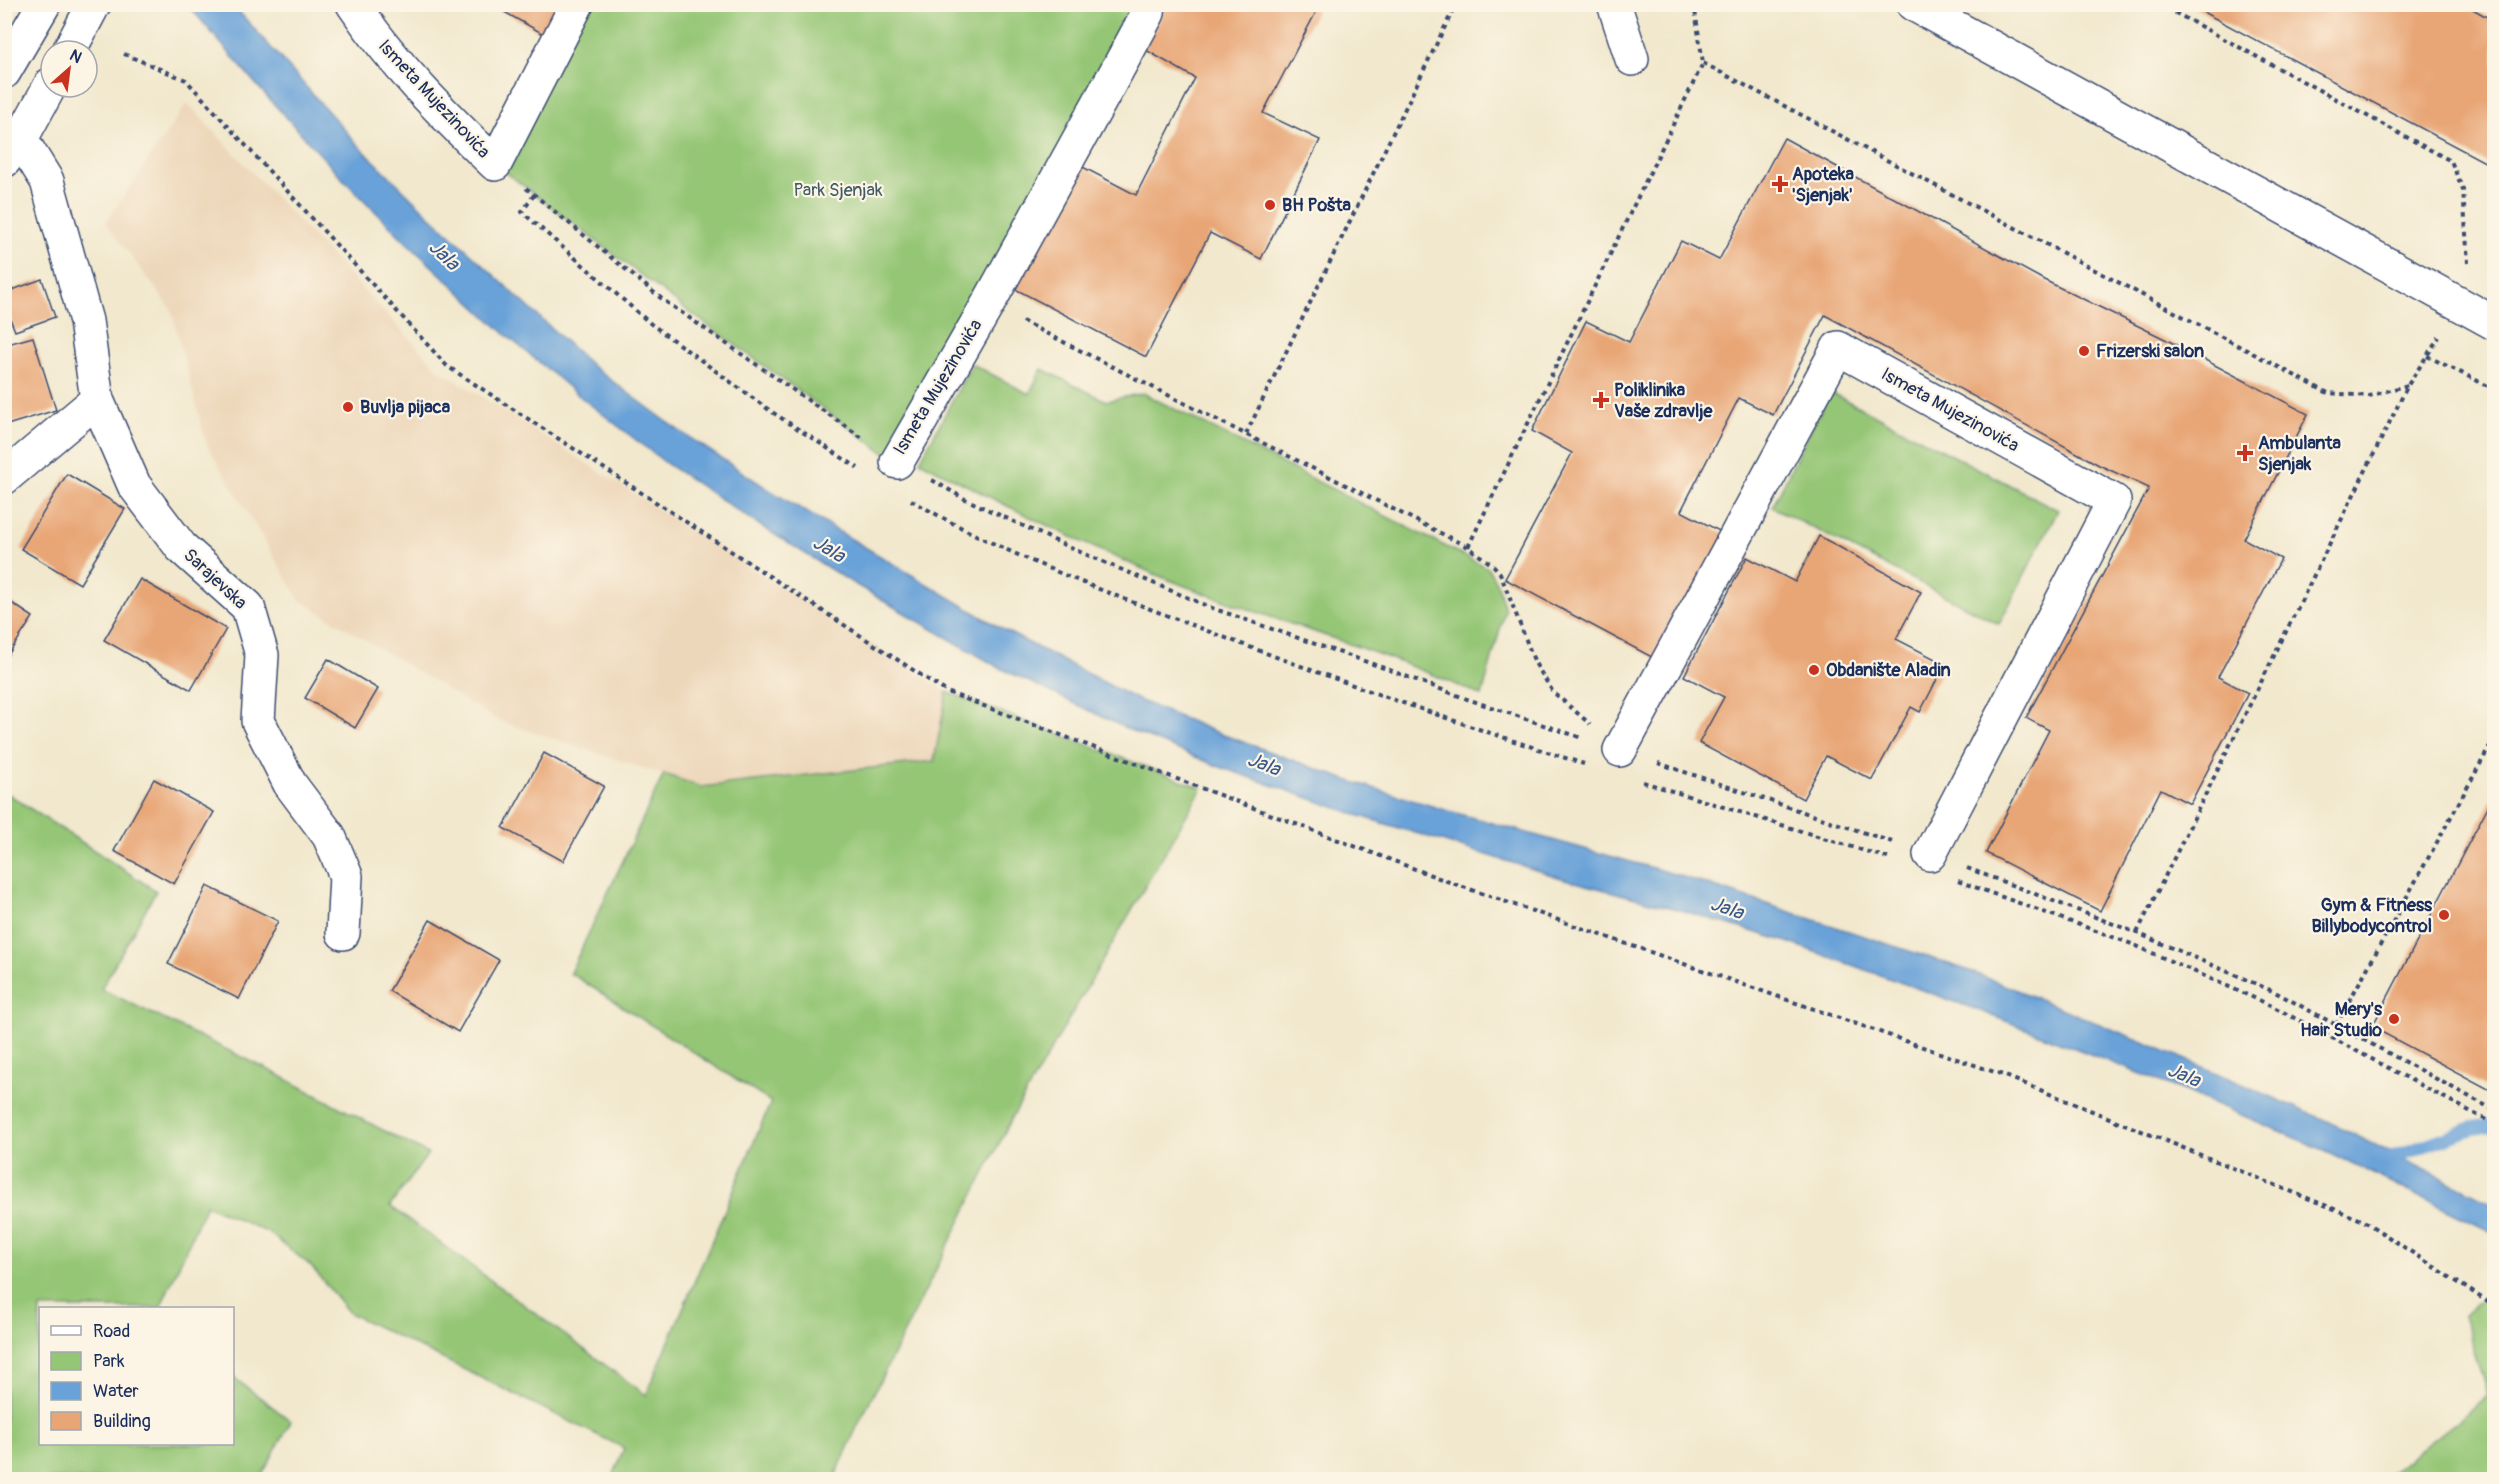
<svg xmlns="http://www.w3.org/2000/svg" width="2499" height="1484" viewBox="0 0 2499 1484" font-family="Pangolin,sans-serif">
<rect width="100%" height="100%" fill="#fcf5e5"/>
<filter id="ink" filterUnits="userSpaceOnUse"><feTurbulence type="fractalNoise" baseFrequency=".0167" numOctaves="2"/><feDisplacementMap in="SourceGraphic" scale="12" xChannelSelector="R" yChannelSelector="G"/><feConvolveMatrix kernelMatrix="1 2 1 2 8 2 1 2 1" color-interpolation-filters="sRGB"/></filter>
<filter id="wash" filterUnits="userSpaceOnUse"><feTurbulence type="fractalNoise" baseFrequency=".008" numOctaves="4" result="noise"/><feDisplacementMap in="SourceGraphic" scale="24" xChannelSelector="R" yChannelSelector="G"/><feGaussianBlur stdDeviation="1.35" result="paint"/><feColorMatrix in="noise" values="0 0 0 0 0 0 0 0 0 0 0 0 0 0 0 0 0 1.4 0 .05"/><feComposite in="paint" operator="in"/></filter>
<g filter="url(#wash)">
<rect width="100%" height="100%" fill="#f1e8cd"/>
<path fill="#edd7ba" d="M187 103 438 369 947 692 934 761 701 787 497 720 300 600 207 445 171 309 106 223Z"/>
<path fill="#95c676" stroke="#587a6a" stroke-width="1.5" d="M577 5H1149L897 462 688 311 495 164Z
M972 364 1029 394 1042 369 1106 401 1143 393 1488 568 1498 586 1505 610 1482 696C1374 646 1259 618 1150 572 1071 539 996 501 920 461Z
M1830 392 2058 510 1999 624 1772 507Z
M947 692 1202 788 1013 1116 857 1427 834 1479H612L624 1448 349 1313 311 1266 269 1233 206 1205 160 1308H40V1444H232L233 1377 291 1421 260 1479H5V792L156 891 101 989 269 1070 428 1154 390 1206 646 1395 771 1102 570 973 664 774 701 787 934 761Z
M2484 1299 2494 1306V1479H2383L2488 1396 2463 1315Z"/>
<path fill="#69a2d8" stroke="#42689b" stroke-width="1.5" d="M188 5H233L358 145 425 211 592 366 681 432 771 491 1004 630 1134 698 1213 731 1347 780 1442 809 1678 875 1970 971 2180 1057 2327 1121 2494 1204V1233L2324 1150 2187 1092 1975 1009 1787 942 1684 911 1568 880 1360 816 1220 767 1134 732 998 667 851 582 761 526 667 464 578 395 505 334 407 243 341 177 261 90Z"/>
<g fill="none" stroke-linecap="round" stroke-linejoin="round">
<path stroke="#69a2d8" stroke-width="14" d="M2380 1162 2473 1128 2494 1125"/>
</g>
<g id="blocks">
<path fill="#e8a676" d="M490 4H565L547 36Z
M1167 4H1307L1317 10 1263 113 1320 140 1261 259 1210 233 1146 357 1015 289 1079 165 1136 195 1195 78 1144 49Z
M2188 4H2464L2494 21V167Z
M1784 138 2044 280 2165 339 2308 414 2244 539 2281 559 2218 677 2248 693 2190 804 2161 789 2100 911 1986 853 2049 730 2026 718 2149 488 2099 465 1825 315 1773 415 1739 398 1681 511 1729 536 1661 662 1505 579 1572 453 1532 431 1586 321 1629 342 1681 241 1719 260Z
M42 279 55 317 15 331 4 303V293Z
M33 337 56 410 4 426V345Z
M67 474 125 509 80 584 21 549Z
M1819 536 1921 592 1896 639 1945 664 1920 712 1911 707 1872 780 1826 756 1803 799 1699 743 1724 697 1684 676 1747 557 1795 582Z
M140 579 226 629 191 690 104 640Z
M4 598 33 617 4 661Z
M328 659 378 689 355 728 305 698Z
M544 753 604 786 563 861 503 828Z
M154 779 214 812 174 884 114 851Z
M2494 795V1086L2492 1091 2372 1027Z
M207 886 278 921 239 999 168 964Z
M430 920 499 960 458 1032 389 991Z"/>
</g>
</g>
<g filter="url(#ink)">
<use href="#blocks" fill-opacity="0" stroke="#3b4b6f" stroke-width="1.5"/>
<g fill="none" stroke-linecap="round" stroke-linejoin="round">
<defs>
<path id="minor" d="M353 4C393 64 443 114 495 164L577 4
M1614 4 1632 59
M1913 4 2494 323
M21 139 47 181 86 321 97 400 134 485 181 547 248 607 262 655 258 721 290 784 329 836 346 876 343 933
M897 462 988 304 1127 52 1148 13 1149 4
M4 478 97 400
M1620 750 1838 348 2114 501 1930 854"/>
<path id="major" d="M69 51 94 4
M4 72 44 4
M4 161 21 139 51 84"/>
</defs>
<use href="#minor" stroke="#3b4b6f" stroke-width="36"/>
<use href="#major" stroke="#3b4b6f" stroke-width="36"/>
<path stroke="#3b4b6f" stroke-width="4" stroke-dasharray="4.5 4.5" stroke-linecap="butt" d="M2159 4 2451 161 2463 190 2468 263
M124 54 186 80 447 366 947 692 1452 883 2003 1075 2364 1221 2494 1306
M1703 63 2328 393 2369 396 2408 385
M526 188 662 299 864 439
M534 195 522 212 651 324 772 412 858 468
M1022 321 1468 547 1494 566 1500 573 1535 663 1553 692 1590 724
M2427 356 2494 389
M1246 434 1456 4
M932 480 965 499 1073 549 1212 608 1384 668 1467 699 1582 738
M911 500C996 550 1087 585 1179 620 1313 672 1448 720 1584 764
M1468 547 1703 63 1694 4
M1658 763 1892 842
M1643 782 1891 859
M1967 868 2137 933 2275 992 2494 1110
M1958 881 2132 944 2270 1005 2494 1124
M2137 933 2408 385 2439 337
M2336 1025 2494 739"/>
<use href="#minor" stroke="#fff" stroke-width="33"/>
<use href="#major" stroke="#fff" stroke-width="33"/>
</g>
</g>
<g fill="#c8321e" stroke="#fcf5e5" stroke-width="2">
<path d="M1777 175h6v6h6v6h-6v6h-6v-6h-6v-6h6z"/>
<circle cx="1270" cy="205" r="6"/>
<circle cx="2084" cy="351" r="6"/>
<path d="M1598 391h6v6h6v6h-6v6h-6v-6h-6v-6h6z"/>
<circle cx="348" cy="407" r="6"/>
<path d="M2242 444h6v6h6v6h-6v6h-6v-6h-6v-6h6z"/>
<circle cx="1814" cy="670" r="6"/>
<circle cx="2444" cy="915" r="6"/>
<circle cx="2394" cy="1019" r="6"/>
</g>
<g text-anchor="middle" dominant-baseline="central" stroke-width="4.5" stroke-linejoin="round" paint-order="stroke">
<g font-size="18" fill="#1b2f5e" stroke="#fcf5e5">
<text transform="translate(434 99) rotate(47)">Ismeta Mujezinovića</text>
<text transform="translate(938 387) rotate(-59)">Ismeta Mujezinovića</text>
<text transform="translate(1950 410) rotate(29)">Ismeta Mujezinovića</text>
<text transform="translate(215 579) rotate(43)">Sarajevska</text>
</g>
<g font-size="18" font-weight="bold" fill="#1b2f5e" stroke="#fcf5e5" text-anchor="start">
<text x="1792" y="174">Apoteka<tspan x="1792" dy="21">'Sjenjak'</tspan></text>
<text x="1282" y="205">BH Pošta</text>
<text x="2096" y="351">Frizerski salon</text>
<text x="1614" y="390">Poliklinika<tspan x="1614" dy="21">Vaše zdravlje</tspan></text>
<text x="360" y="407">Buvlja pijaca</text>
<text x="2258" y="443">Ambulanta<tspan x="2258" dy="21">Sjenjak</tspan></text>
<text x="1826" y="670">Obdanište Aladin</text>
<text x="2432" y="905" text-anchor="end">Gym &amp; Fitness<tspan x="2432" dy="21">Billybodycontrol</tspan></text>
<text x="2382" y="1009" text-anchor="end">Mery's<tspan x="2382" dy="21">Hair Studio</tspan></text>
</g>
<g font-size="18" fill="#405c65" stroke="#fcf5e5">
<text x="838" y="190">Park Sjenjak</text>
</g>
<g font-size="20" font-style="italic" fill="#365789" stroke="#fcf5e5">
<text transform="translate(444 255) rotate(44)">Jala</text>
<text transform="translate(829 549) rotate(31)">Jala</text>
<text transform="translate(1264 764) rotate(21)">Jala</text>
<text transform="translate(1727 908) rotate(19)">Jala</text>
<text transform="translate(2184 1075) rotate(23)">Jala</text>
</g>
</g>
<rect width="2499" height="1484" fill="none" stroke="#fcf5e5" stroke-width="24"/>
<rect x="39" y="1307" width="195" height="138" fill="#fcf5e5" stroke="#a2a6af" stroke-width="1.5"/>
<rect x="51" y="1326" width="30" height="9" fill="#ffffff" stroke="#a2a6af" stroke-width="1.5"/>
<text x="93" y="1337" font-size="18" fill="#1b2f5e">Road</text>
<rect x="51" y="1352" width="30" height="18" fill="#95c676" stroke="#a2a6af" stroke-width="1.5"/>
<text x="93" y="1367" font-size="18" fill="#1b2f5e">Park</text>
<rect x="51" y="1382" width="30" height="18" fill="#69a2d8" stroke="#a2a6af" stroke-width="1.5"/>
<text x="93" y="1397" font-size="18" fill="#1b2f5e">Water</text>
<rect x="51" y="1412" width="30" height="18" fill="#e8a676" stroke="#a2a6af" stroke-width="1.5"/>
<text x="93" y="1427" font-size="18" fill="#1b2f5e">Building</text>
<g transform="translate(69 69) rotate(28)"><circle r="28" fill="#fcf5e5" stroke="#a2a6af" stroke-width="1.5"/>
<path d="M0-4.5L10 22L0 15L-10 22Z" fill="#c8321e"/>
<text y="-9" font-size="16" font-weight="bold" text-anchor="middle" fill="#1b2f5e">N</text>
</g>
</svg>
